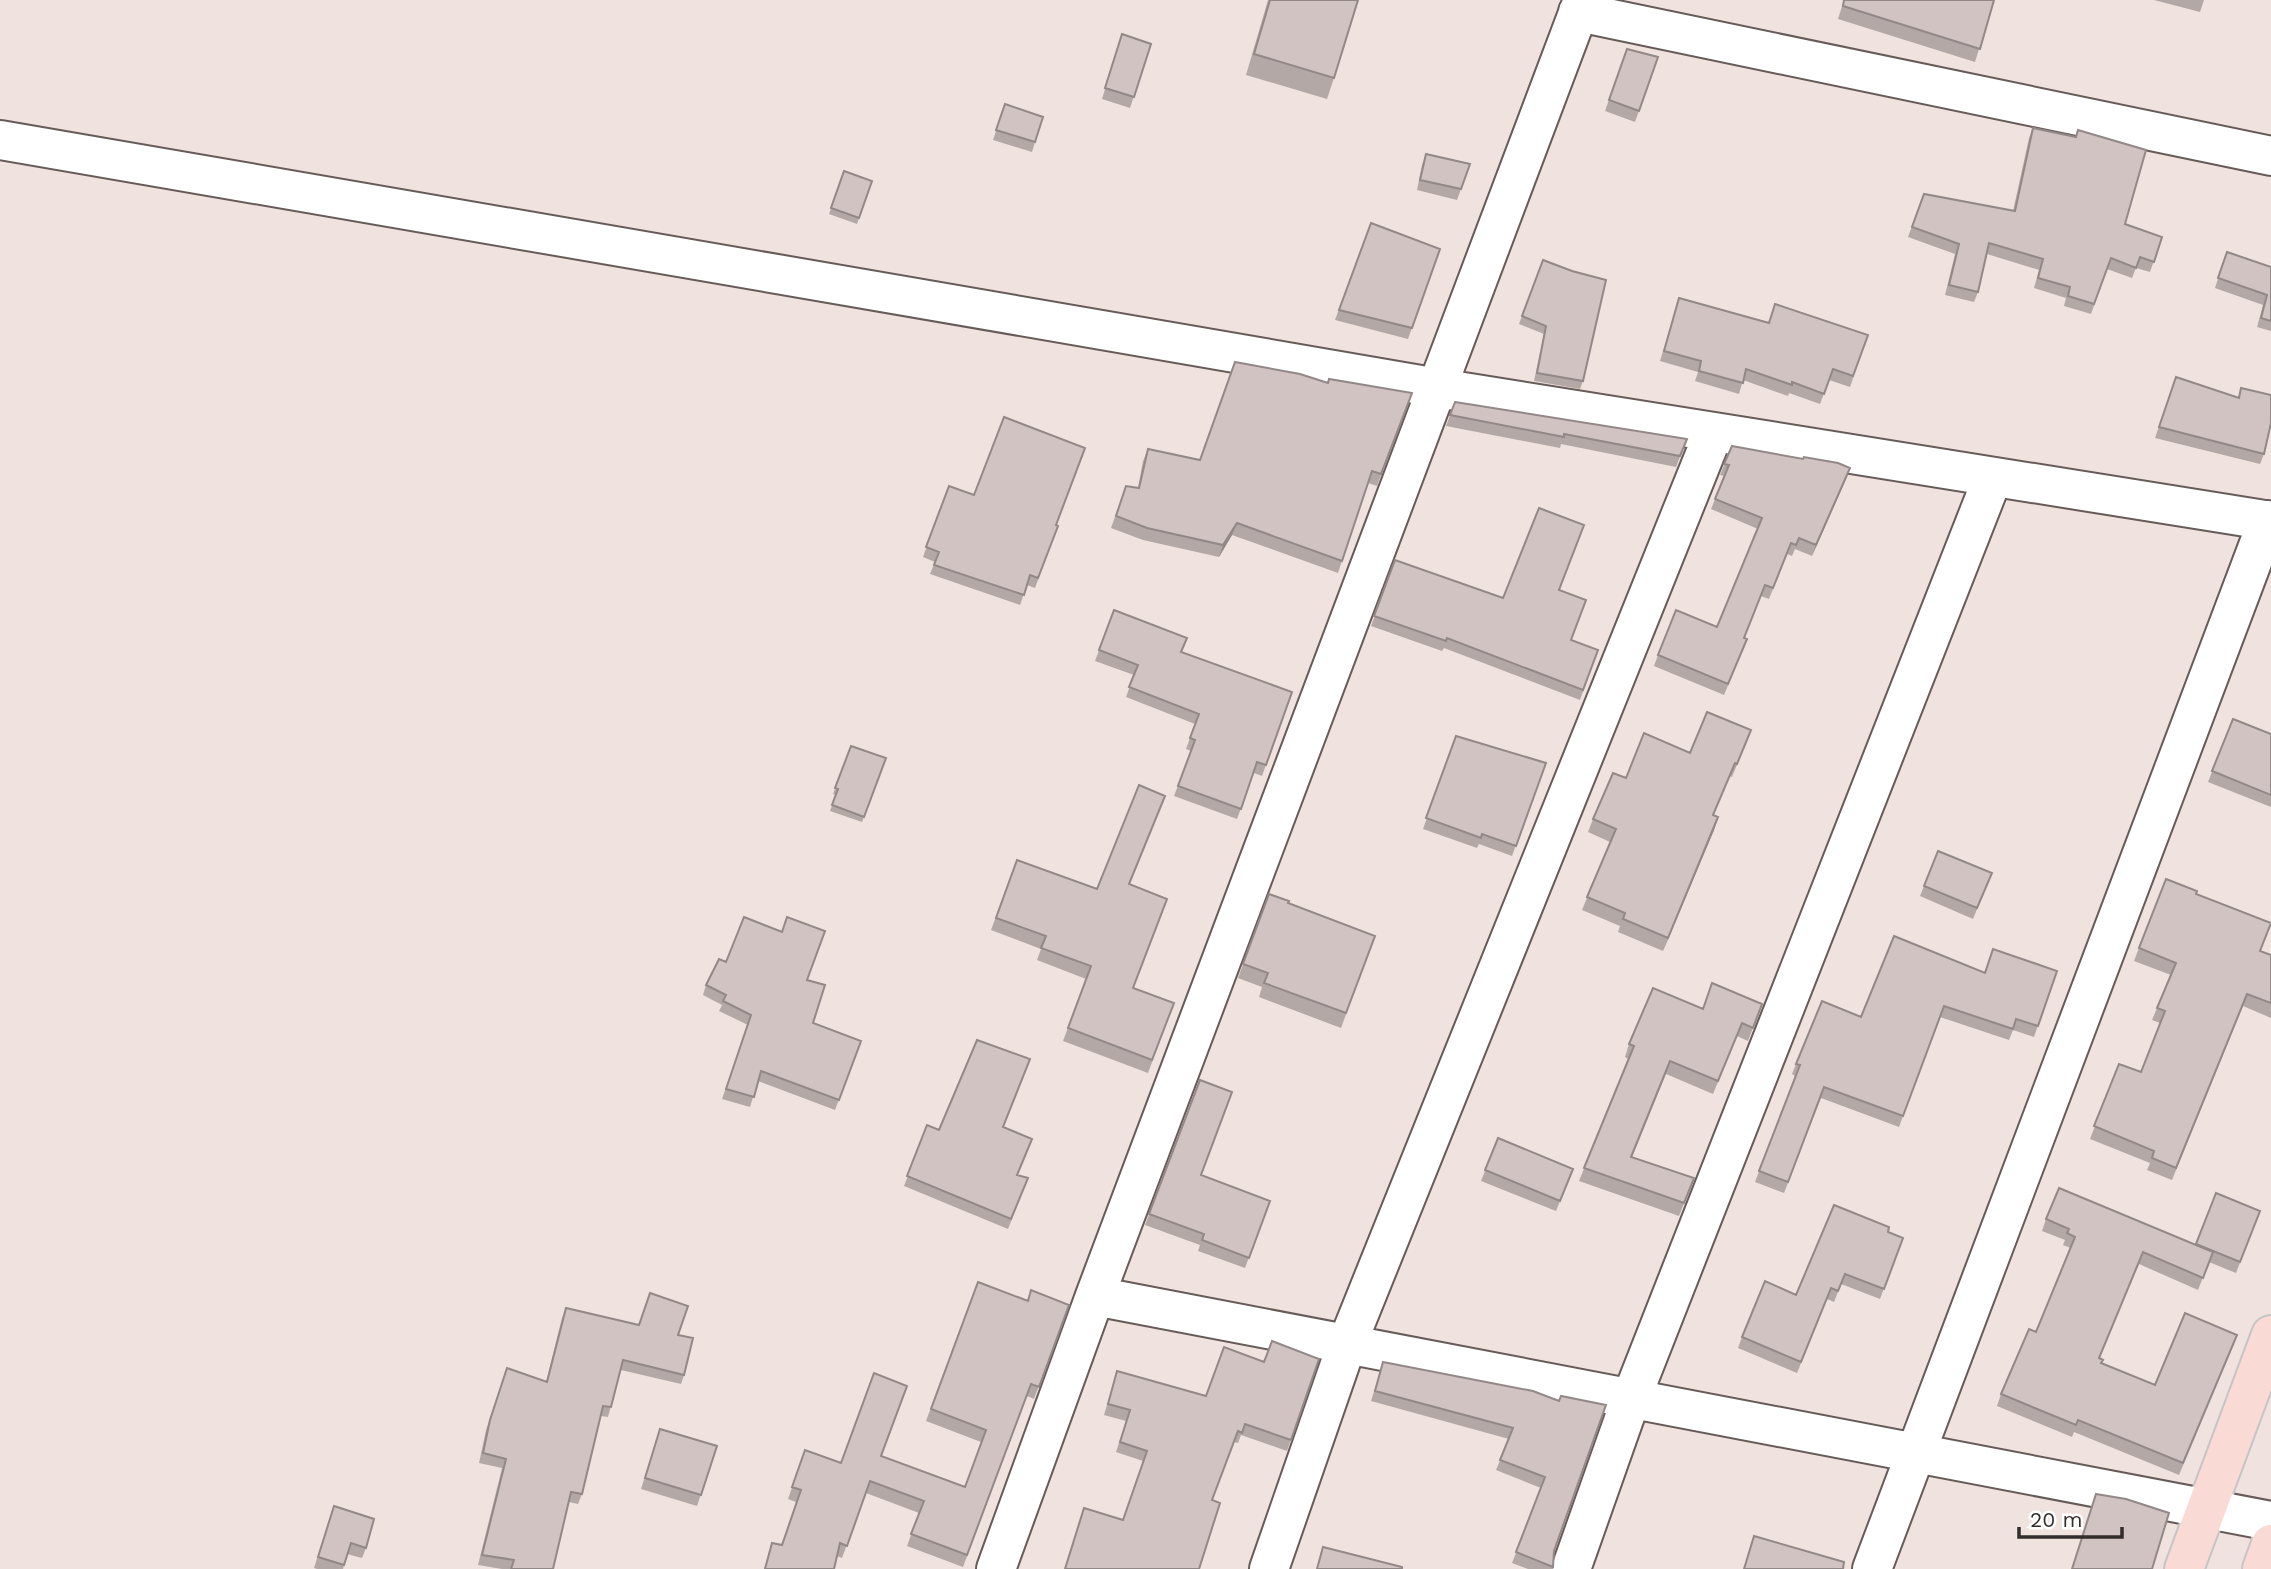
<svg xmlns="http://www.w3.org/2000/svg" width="2271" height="1569" viewBox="0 0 2271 1569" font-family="'Work Sans',sans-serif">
<rect width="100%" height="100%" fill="#efe2df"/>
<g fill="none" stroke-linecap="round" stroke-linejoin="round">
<defs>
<path id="minor" d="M1578 12 2271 156
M0 140 1438 388 2271 521
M1095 1296 2271 1521
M996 1569 1095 1296 1583 0
M1269 1569 1347 1344 1714 432
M1571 1569 1631 1399 1993 477
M1872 1569 2268 520"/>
<path id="major" d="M2184 1569 2271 1335
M2262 1569 2271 1544"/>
</defs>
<use href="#minor" stroke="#665b58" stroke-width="42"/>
<use href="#major" stroke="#c6c4c4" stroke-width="42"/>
<use href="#minor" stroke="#fff" stroke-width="38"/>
<use href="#major" stroke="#fadad4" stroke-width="38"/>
</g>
<path fill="#b4a8a6" d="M1268 0H1358L1334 78 1327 99 1246 75Z
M1844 0H1994L1975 62 1838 19Z
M2154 0H2204L2200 12Z
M1122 34 1151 44 1130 108 1102 99Z
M1627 49 1658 57 1635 122 1605 111Z
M1005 104 1035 142 1032 152 993 140Z
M2033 128 2125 224 2162 237 2150 272 2136 268 2132 278 2107 269 2091 314 2064 306 2066 298 2034 288 2039 270 1987 254 1978 292 1974 302 1945 295 1955 254 1908 237 1924 194 2013 211 2029 138Z
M1426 154 1470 164 1457 200 1417 190 1422 165Z
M844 171 872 181 857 224 829 214Z
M1371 223 1440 249 1408 339 1335 320Z
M2227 252 2271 267V331L2257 327 2263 305 2215 288Z
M1543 260 1572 271 1583 381 1580 389 1534 381 1544 334 1519 324Z
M1679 298 1768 322 1868 335 1850 387 1829 380 1820 404 1789 393 1788 396 1743 380 1739 394 1695 381 1698 372 1660 361Z
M2176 377 2238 398 2241 388 2264 454 2260 464 2155 438Z
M1328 383 1412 393 1377 486 1368 483 1338 573 1232 535 1219 557 1143 540 1111 528 1126 486 1138 488 1143 461 1148 449 1200 460Z
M1455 402 1687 439 1676 467 1561 444 1560 448 1446 426Z
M1732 446 1846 479 1812 556 1795 549 1792 556 1787 554 1769 599 1761 596 1744 638 1743 650 1724 695 1654 666 1658 655 1717 627 1758 529 1711 509 1725 476 1720 475Z
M949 486 1058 526 1035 588 1027 585 1020 605 930 574 935 562 923 557Z
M1395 560 1503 598 1559 590 1571 640 1598 650 1580 700 1444 648 1442 651 1371 626Z
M1114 610 1181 652 1292 692 1262 776 1254 773 1237 819 1174 796 1191 751 1186 749 1195 724 1126 697 1134 675 1095 661Z
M2233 719 2271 734V807L2208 782Z
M1751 730 1732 777 1730 776 1713 815 1718 817 1714 830 1663 951 1618 932 1620 926 1582 910 1610 842 1588 832 1593 819 1626 778Z
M1456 736 1546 763 1512 856 1479 844 1477 848 1423 829Z
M851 746 886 758 862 822 830 811 836 795 833 794Z
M1938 851 1992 873 1973 919 1920 896Z
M1017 860 1097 889 1129 885 1133 988 1174 1003 1148 1073 1063 1041 1086 979 1037 960 1041 949 991 930Z
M1269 894 1288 903 1375 936 1341 1028 1259 997 1262 987 1238 978Z
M2196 894 2260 951 2271 955V1018L2243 1006 2172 1180 2147 1170 2150 1163 2090 1139 2119 1064 2141 1072 2160 1023 2152 1020 2171 975 2134 961 2139 948Z
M726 962 807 980 813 1023 861 1041 835 1110 758 1081 750 1107 722 1099 748 1025 719 1011 722 1005 703 995 706 985Z
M2057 971 2034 1037 2013 1030 2009 1040 1940 1017 1899 1127 1821 1098 1784 1193 1755 1182 1795 1076 1792 1074 1796 1064 1861 1017 1984 972Z
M1762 1004 1748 1041 1737 1036 1713 1094 1666 1074 1632 1157 1694 1178 1679 1216 1579 1181 1628 1059 1625 1057 1629 1044 1703 1009Z
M1200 1080 1201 1175 1270 1201 1245 1268 1198 1251 1200 1245 1145 1225Z
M927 1125 939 1130 1003 1127 1018 1175 1028 1178 1008 1229 904 1186Z
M1498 1138 1573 1169 1556 1211 1481 1181Z
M2260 1211 2236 1273 2209 1262 2198 1290 2139 1264 2099 1358 2101 1363 2155 1385 2233 1346 2179 1475 2074 1432 2072 1437 1997 1406 2001 1394 2036 1332 2071 1248 2063 1245 2065 1240 2042 1231 2046 1219 2196 1245Z
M1888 1232 1903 1238 1880 1299 1841 1284 1834 1302 1827 1299 1797 1373 1738 1348 1742 1337 1796 1295Z
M978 1282 1028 1301 1069 1305 1034 1399 1027 1396 963 1567 907 1546 919 1513 866 1493 842 1558 837 1556 834 1569H764L772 1543 782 1545 796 1502 788 1499 805 1450 841 1463 881 1456 965 1487 981 1442 926 1421Z
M566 1308 678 1335 684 1375 681 1384 621 1370 608 1417 601 1416 582 1494 578 1504 569 1502 553 1569H502L478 1565 502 1468 479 1463 486 1430 507 1368 546 1382 562 1318Z
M1319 1359 1287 1451 1241 1435 1238 1443 1234 1442 1212 1500 1199 1569H1065L1084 1508 1123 1520 1143 1461 1116 1452 1126 1421 1104 1415 1117 1371 1206 1396 1264 1362Z
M1383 1362 1533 1391 1554 1551 1553 1569H1528L1512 1563 1541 1488 1496 1470 1509 1439 1371 1401Z
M660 1429 717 1446 697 1506 641 1489Z
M334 1506 366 1548 362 1558 347 1554 343 1569H317L314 1568Z"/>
<path fill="#928887" d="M1850 468 1846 479 1812 556 1816 545Z
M1237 523 1232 535 1219 557 1223 545Z
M1718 817 1714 830 1663 951 1668 938Z"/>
<path fill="#d1c3c1" stroke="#928887" stroke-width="2" d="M1270 0H1358L1334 78 1254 54Z
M1844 0H1994L1980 49 1843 6Z
M1122 34 1151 44 1134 97 1105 88Z
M1627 49 1658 57 1639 111 1609 100Z
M1005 104 1043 117 1035 142 996 130Z
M2033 128 2076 137 2078 130 2146 150 2125 224 2162 237 2154 262 2140 257 2136 268 2111 258 2094 304 2068 296 2070 287 2038 278 2043 259 1989 243 1978 292 1949 285 1959 244 1912 227 1924 194 2015 211Z
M1426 154 1470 164 1461 189 1420 180Z
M844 171 872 181 859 218 831 208Z
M1371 223 1440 249 1412 328 1339 310Z
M2227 252 2271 267V321L2261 318 2267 295 2218 278Z
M1543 260 1572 271 1606 280 1583 381 1537 373 1546 326 1522 316Z
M1679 298 1769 323 1775 304 1868 335 1853 376 1833 369 1824 394 1792 382V385L1746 369 1743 383 1699 371 1701 361 1664 351Z
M1235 362 1300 374 1328 383 1329 379 1412 393 1381 474 1372 471 1342 561 1237 523 1223 545 1147 528 1116 516 1126 486 1139 488 1148 449 1200 460Z
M2176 377 2239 398 2241 388 2271 395V423L2264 454 2159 427Z
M1455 402 1687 439 1680 456 1564 434V437L1450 415Z
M1004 417 1085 448 1056 525 1058 526 1038 578 1030 575 1024 595 934 565 939 552 926 547 949 486 974 495Z
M1732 446 1803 459 1804 457 1838 463 1850 468 1816 545 1799 538 1796 545 1791 543 1773 588 1765 585 1744 638 1747 639 1728 684 1658 655 1676 610 1717 627 1762 518 1715 499 1729 465 1724 464Z
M1539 508 1584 525 1559 590 1586 600 1571 640 1598 650 1583 690 1447 638 1446 641 1374 616 1395 560 1503 598Z
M1114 610 1187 638 1181 652 1292 692 1266 765 1257 762 1241 809 1178 786 1195 740 1190 738 1199 714 1129 687 1138 665 1099 650Z
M1707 712 1751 730 1737 764 1735 763 1713 815 1718 817 1668 938 1623 919 1625 913 1587 897 1616 829 1593 819 1613 773 1626 778 1644 733 1690 753Z
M2233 719 2271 734V795L2212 771Z
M1456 736 1546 763 1516 846 1482 834 1481 838 1426 818Z
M851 746 886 758 864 817 832 805 838 789 835 788Z
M1139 785 1165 796 1129 884 1167 899 1133 988 1174 1003 1152 1060 1068 1028 1091 966 1041 948 1046 936 996 918 1017 860 1097 889Z
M1938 851 1992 873 1977 908 1924 886Z
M2166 879 2197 891 2196 894 2271 923 2260 951 2271 955V1003L2247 994 2176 1168 2152 1158 2154 1151 2094 1126 2119 1064 2141 1072 2165 1011 2157 1008 2176 963 2139 948Z
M1269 894 1289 901 1288 903 1375 936 1346 1013 1264 983 1268 973 1243 964Z
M744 917 782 932 787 917 825 931 807 980 825 985 813 1023 861 1041 839 1100 761 1071 754 1097 726 1089 751 1015 723 1001 726 995 706 985 719 959 726 962Z
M1894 936 1985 973 1993 949 2057 971 2038 1026 2016 1019 2013 1029 1944 1006 1903 1116 1824 1087 1788 1182 1759 1171 1800 1065 1796 1064 1822 1001 1861 1017Z
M1712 983 1762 1004 1753 1028 1742 1023 1718 1081 1670 1061 1631 1157 1694 1178 1684 1203 1584 1168 1634 1046 1629 1044 1653 988 1703 1009Z
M977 1040 1030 1059 1003 1127 1032 1139 1017 1175 1028 1178 1011 1219 907 1176 927 1125 939 1130Z
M1200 1080 1232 1092 1201 1175 1270 1201 1249 1258 1202 1240 1204 1234 1149 1214Z
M1498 1138 1573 1169 1560 1201 1485 1170Z
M2059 1188 2213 1252 2203 1278 2143 1252 2099 1358 2103 1360 2101 1363 2155 1385 2185 1313 2237 1335 2183 1463 2078 1420 2076 1425 2001 1394 2029 1329 2036 1332 2075 1237 2067 1233 2069 1229 2046 1219Z
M2216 1193 2260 1211 2240 1262 2196 1244Z
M1834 1205 1889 1227 1888 1232 1903 1238 1884 1289 1845 1274 1838 1291 1831 1288 1801 1362 1742 1337 1765 1281 1796 1295Z
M978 1282 1028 1301 1031 1290 1069 1305 1039 1387 1031 1384 967 1555 911 1534 924 1501 870 1481 847 1546 840 1543 834 1569H765L772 1543 782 1545 801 1490 792 1487 805 1450 841 1463 874 1373 907 1386 881 1456 965 1487 986 1430 931 1409Z
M650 1293 688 1306 678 1335 693 1338 684 1375 623 1360 611 1407 603 1406 582 1494 571 1492 553 1569H511L514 1560 482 1555 506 1459 483 1453 490 1420 507 1368 547 1382 566 1308 639 1325Z
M1272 1341 1319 1359 1291 1440 1245 1424 1242 1433 1238 1431 1212 1500 1220 1503 1199 1569H1065L1084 1508 1123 1520 1147 1451 1120 1442 1130 1410 1108 1404 1117 1371 1206 1396 1224 1347 1264 1362Z
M1383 1362 1533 1391 1559 1401 1561 1396 1606 1405 1554 1551 1553 1567 1516 1552 1545 1477 1500 1460 1513 1428 1375 1391Z
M660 1429 717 1446 701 1495 645 1478Z
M2096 1494 2126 1499 2169 1513 2152 1569H2072Z
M334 1506 374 1519 366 1548 351 1543 344 1565 318 1557Z
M1754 1536 1844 1562 1843 1569H1744Z
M1323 1547 1402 1567V1569H1317Z"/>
<path d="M2019 1527v10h103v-10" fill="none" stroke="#322d2c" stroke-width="3.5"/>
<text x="2030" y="1527" font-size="21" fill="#322d2c" stroke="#ffffff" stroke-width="5" paint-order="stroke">20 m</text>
</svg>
